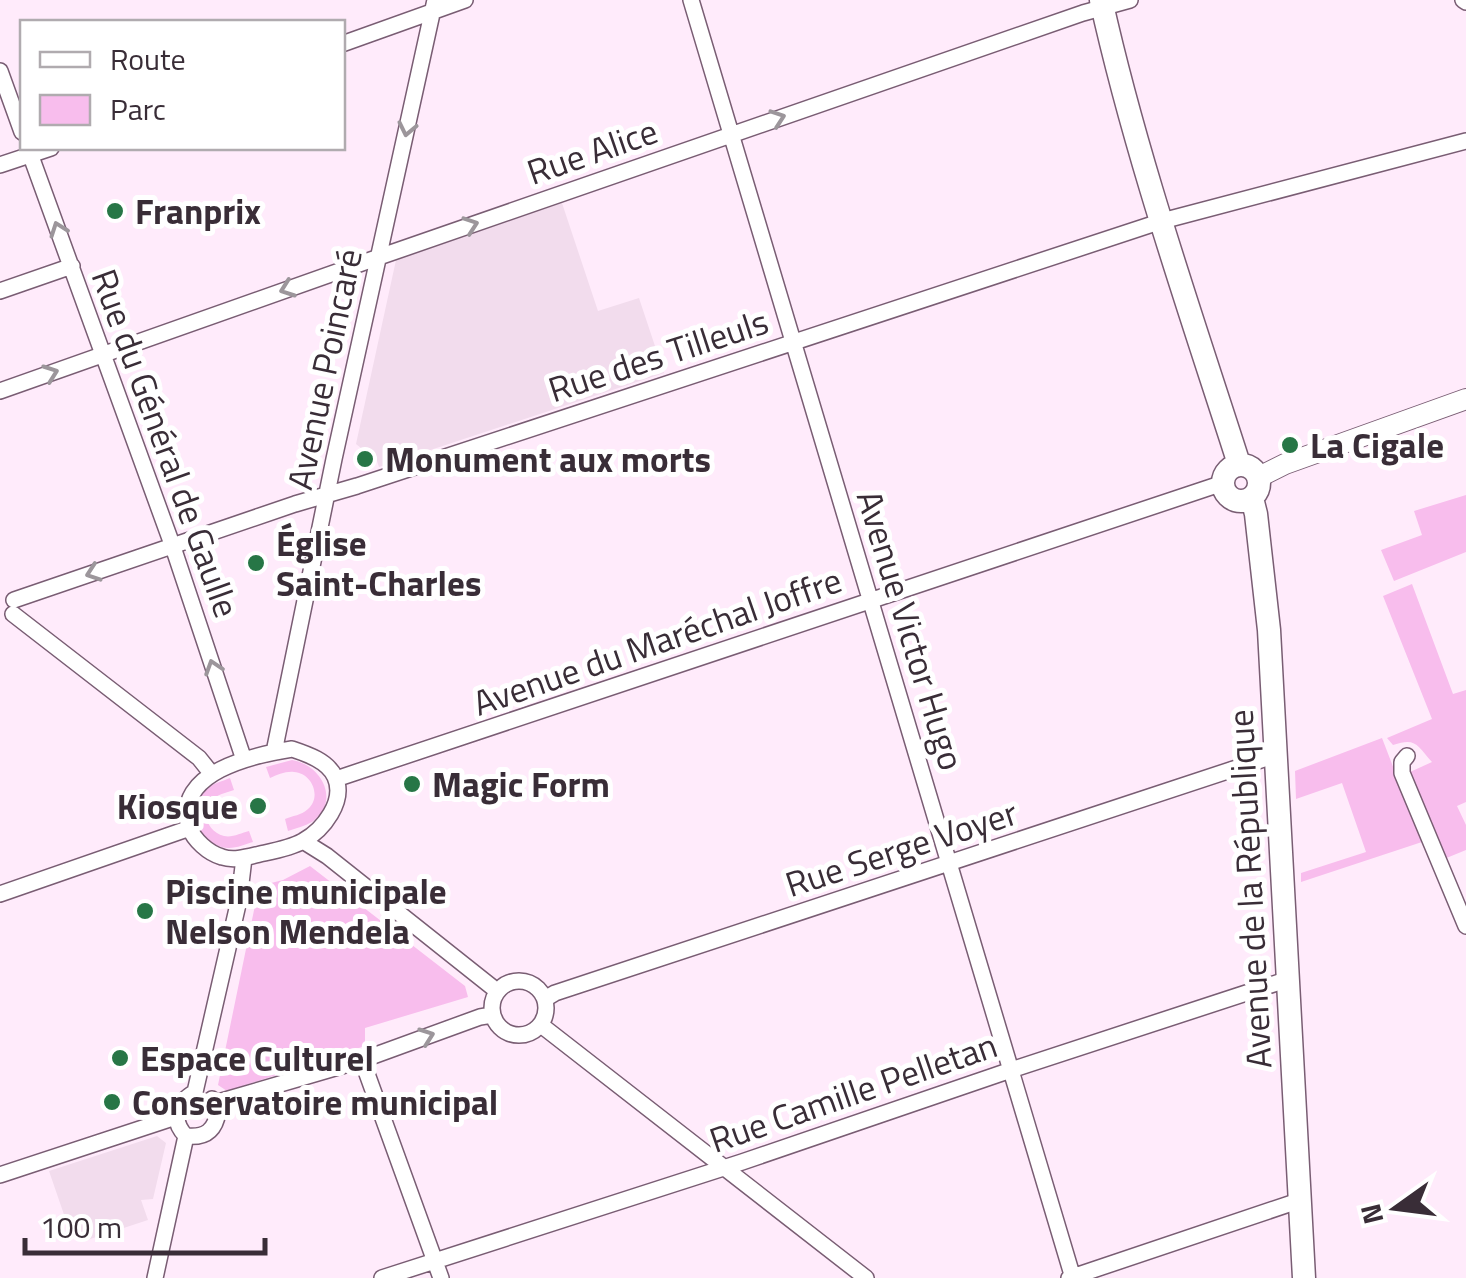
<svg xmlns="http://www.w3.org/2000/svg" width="1466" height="1278" viewBox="0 0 1466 1278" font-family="'Titillium Web',sans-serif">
<rect width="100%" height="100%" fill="#ffebfb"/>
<path fill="#f2dced" d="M562 203 598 311 639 298 664 373 379 467 377 461 356 444 396 260Z
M157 1136 166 1143 153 1199 141 1200 148 1220 81 1242 77 1230 70 1232 49 1171Z"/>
<path fill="#f8bded" d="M1466 495V552L1394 581 1381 550 1422 535 1414 511Z
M1412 584 1453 694 1466 690V802L1457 806 1466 825V850L1444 859 1410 772 1432 762C1417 745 1416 737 1393 745L1387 738 1432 719 1383 596Z
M1382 738 1422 842 1301 882V873L1366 852 1342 783 1296 799 1295 771Z
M292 760C322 765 341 801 312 822 305 826 296 828 288 831L285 819C292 816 302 815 308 809 322 797 312 773 294 772 286 771 277 775 270 778L266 767Z
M230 778 234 790C226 793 217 794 211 801 201 814 208 832 224 836 232 838 241 833 249 831L253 842C246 844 237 848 229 848 199 847 183 808 207 788 214 783 223 781 230 778Z
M310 866 465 986 468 997 365 1028V1046L227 1091 218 1085 259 886 283 880Z"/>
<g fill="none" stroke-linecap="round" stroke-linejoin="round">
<defs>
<path id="minor" d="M691 0 1073 1278
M1463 0 1466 2
M342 44 465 0
M0 71 22 132
M28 148 173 547 244 760
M0 165 51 148
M0 291 72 266
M0 391 379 257 1083 13 1130 0
M14 600 295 504 357 486 1162 221 1466 141
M13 614 199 758 211 773
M292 749C307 754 328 761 335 777 346 801 323 830 303 841 291 848 274 851 260 854 247 857 234 861 222 857 208 853 194 840 189 827 173 772 254 755 292 749Z
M274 752 334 459 435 0
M1407 756 1402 762V773L1466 926
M336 779 1223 483
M303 841 327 856 497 991
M0 894 190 828
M492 1008a27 27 0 1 1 54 0a27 27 0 1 1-54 0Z
M545 999 555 993 1276 755
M541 1025 866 1278
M362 1060 441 1278
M195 1092 239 900 244 858
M215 1103 362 1060 480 1017 492 1015
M186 1136C205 1138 215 1131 218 1112L212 1099
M186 1136C170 1120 177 1102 195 1092
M0 1175 176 1117
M155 1278 186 1136
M382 1278 742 1162 1011 1070 1289 979
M1069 1278 1301 1200"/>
<path id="tertiary" d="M1259 477 1285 464 1466 399"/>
<path id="secondary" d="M1101 0C1136 157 1190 311 1239 464
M1223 483a18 18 0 1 1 36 0a18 18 0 1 1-36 0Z
M1252 498 1256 514 1269 630 1304 1278"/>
</defs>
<use href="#minor" stroke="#795d73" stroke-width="18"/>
<use href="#tertiary" stroke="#795d73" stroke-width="22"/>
<use href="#secondary" stroke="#795d73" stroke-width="25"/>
<use href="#minor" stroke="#fff" stroke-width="15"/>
<use href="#tertiary" stroke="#fff" stroke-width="20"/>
<use href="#secondary" stroke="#fff" stroke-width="22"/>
</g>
<defs><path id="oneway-chevron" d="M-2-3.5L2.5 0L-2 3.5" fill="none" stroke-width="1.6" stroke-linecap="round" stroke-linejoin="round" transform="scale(2.5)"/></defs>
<g stroke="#9c969b">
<use href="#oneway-chevron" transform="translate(778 118) rotate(-19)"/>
<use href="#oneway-chevron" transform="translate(407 129) rotate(102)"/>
<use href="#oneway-chevron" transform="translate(471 225) rotate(-19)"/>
<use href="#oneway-chevron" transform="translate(58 229) rotate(-110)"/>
<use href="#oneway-chevron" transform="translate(287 289) rotate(160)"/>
<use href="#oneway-chevron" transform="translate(51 373) rotate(-20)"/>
<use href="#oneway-chevron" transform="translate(93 573) rotate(161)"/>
<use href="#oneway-chevron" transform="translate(213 667) rotate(-108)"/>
<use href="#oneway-chevron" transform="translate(427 1036) rotate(-20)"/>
</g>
<g fill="#277646" stroke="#fff" stroke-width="4">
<circle cx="115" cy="211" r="10"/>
<circle cx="1290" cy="445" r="10"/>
<circle cx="365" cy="459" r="10"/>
<circle cx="256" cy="563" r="10"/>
<circle cx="412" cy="784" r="10"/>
<circle cx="258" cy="806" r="10"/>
<circle cx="145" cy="911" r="10"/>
<circle cx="120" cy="1058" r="10"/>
<circle cx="112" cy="1102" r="10"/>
</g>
<g text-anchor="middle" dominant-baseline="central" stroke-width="10" stroke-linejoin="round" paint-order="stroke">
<g font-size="35" fill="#392d37" stroke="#fff">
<text transform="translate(592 151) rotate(-19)">Rue Alice</text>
<text transform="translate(658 355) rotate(-18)">Rue des Tilleuls</text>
<text transform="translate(324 369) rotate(-78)">Avenue Poincaré</text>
<text transform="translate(166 443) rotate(70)">Rue du Général de Gaulle</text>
<text transform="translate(911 630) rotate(73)">Avenue Victor Hugo</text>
<text transform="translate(657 641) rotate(-19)">Avenue du Maréchal Joffre</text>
<text transform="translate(901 848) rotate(-18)">Rue Serge Voyer</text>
<text transform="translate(1249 889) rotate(-93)">Avenue de la République</text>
<text transform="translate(853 1092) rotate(-19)">Rue Camille Pelletan</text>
</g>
<g font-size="35" font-weight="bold" fill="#392d37" stroke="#fff" text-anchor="start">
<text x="135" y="211">Franprix</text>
<text x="1310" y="445">La Cigale</text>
<text x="385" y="459">Monument aux morts</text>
<text x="276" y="543">Église<tspan x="276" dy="40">Saint-Charles</tspan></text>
<text x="432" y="784">Magic Form</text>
<text x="238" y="806" text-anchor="end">Kiosque</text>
<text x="165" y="891">Piscine municipale<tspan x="165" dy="40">Nelson Mendela</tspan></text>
<text x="140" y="1058">Espace Culturel</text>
<text x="132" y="1102">Conservatoire municipal</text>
</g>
</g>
<rect x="20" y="20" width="325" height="130" fill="#ffffff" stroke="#b0abaf" stroke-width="2.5"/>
<rect x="40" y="52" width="50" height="15" fill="#ffffff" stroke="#b0abaf" stroke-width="2.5"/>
<text x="110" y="70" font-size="30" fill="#392d37">Route</text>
<rect x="40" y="95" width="50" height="30" fill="#f8bded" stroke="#b0abaf" stroke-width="2.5"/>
<text x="110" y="120" font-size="30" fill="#392d37">Parc</text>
<g transform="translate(1396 1208) rotate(256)" stroke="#ffffff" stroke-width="8" paint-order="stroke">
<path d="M0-8L18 38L0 25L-18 38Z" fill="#392d37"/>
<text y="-15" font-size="28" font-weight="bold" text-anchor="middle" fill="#392d37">N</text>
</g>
<path d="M25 1238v15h240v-15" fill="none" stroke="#392d37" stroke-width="5"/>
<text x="40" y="1238" font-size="30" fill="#392d37" stroke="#ffffff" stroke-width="8" paint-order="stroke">100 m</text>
</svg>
